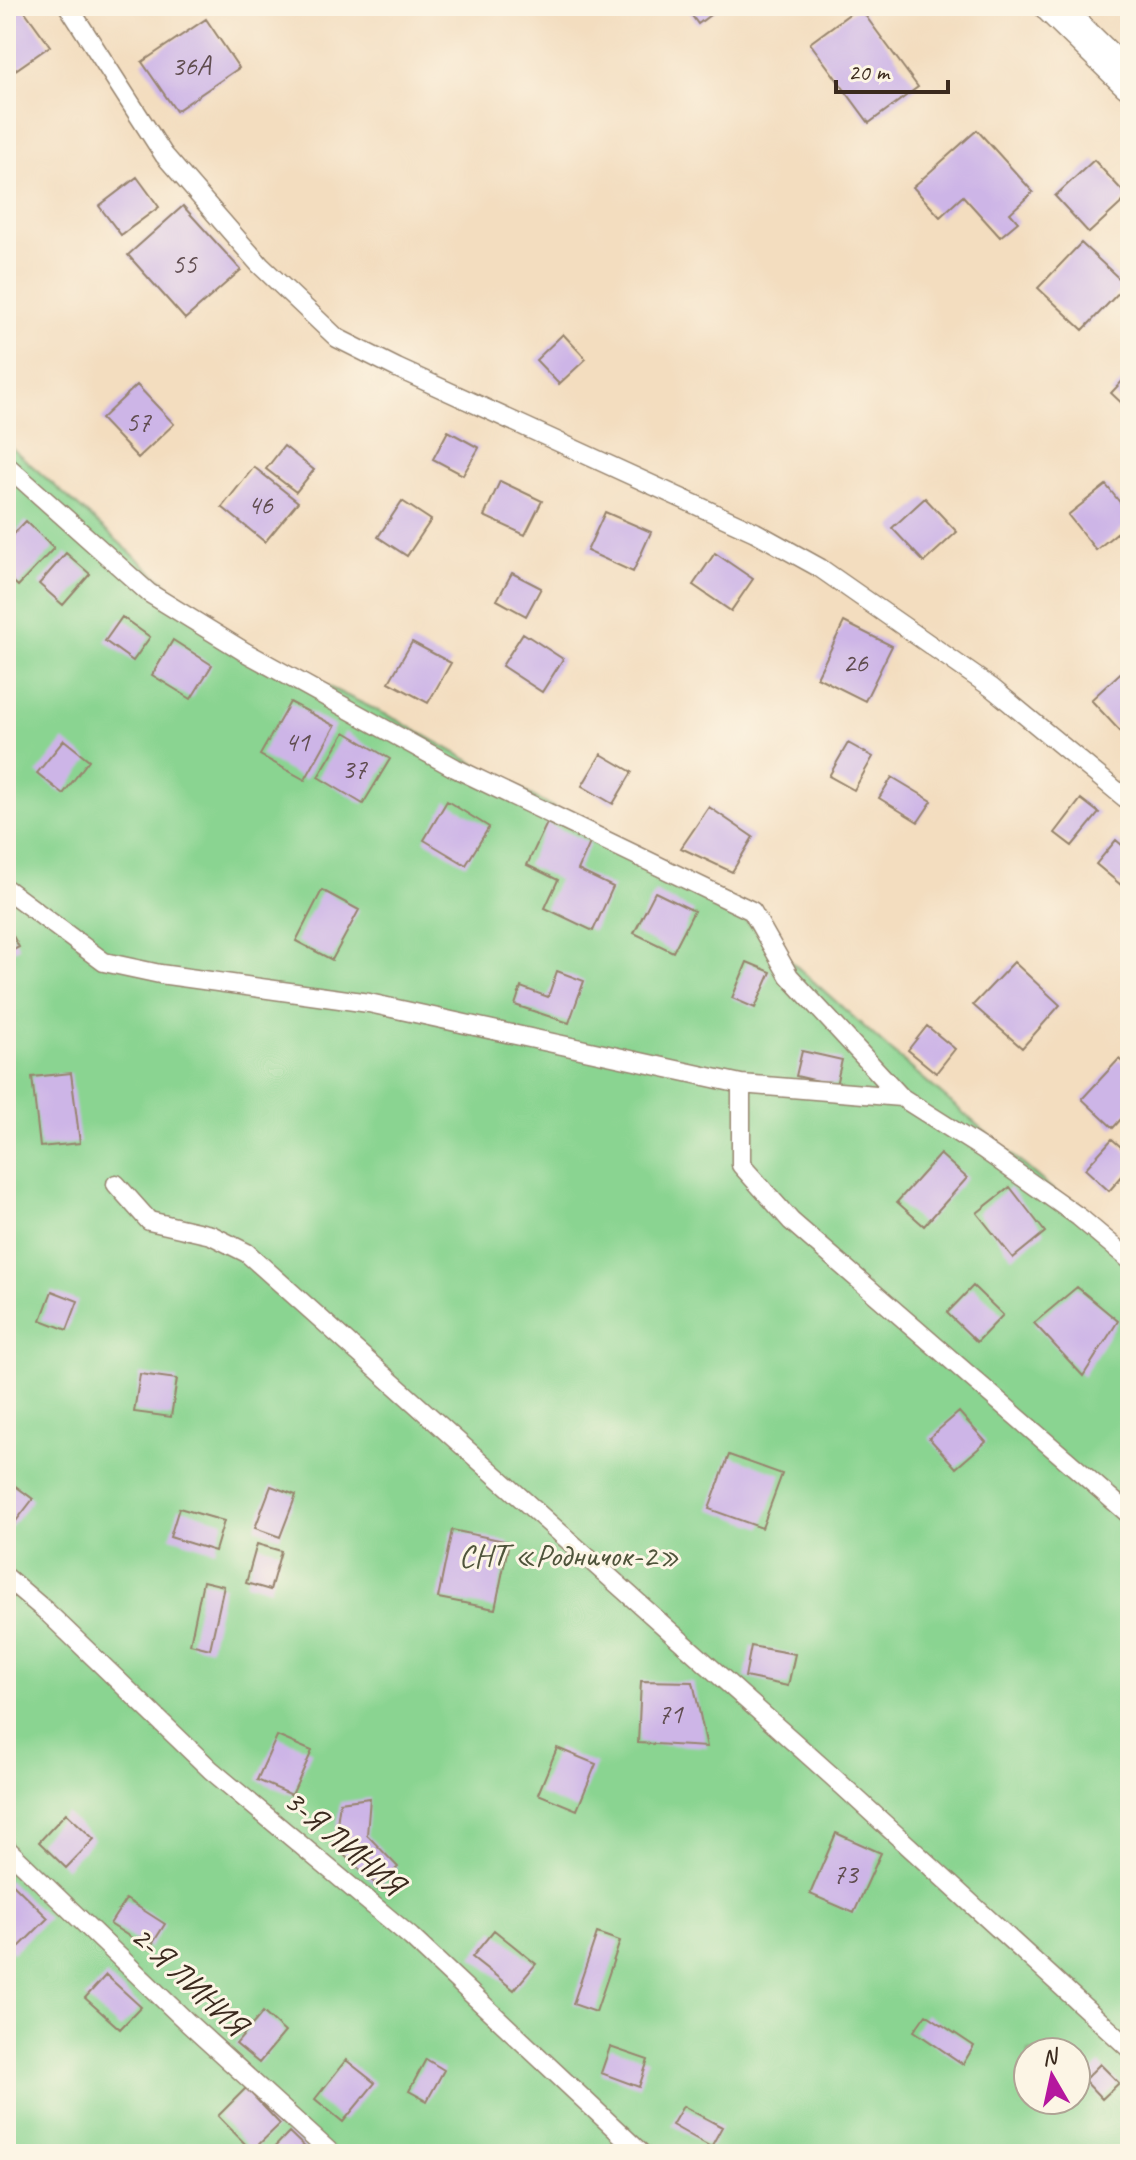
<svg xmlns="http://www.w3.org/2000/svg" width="1136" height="2160" viewBox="0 0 1136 2160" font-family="Caveat,sans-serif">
<rect width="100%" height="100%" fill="#fcf5e5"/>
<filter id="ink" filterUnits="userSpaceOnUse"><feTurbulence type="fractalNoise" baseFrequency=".0125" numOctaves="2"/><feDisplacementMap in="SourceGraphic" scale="16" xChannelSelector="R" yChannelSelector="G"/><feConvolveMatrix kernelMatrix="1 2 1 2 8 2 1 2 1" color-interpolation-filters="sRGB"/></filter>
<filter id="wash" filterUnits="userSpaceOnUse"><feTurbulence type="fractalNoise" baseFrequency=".006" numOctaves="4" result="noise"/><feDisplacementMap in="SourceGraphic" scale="32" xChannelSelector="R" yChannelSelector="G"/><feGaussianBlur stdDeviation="1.8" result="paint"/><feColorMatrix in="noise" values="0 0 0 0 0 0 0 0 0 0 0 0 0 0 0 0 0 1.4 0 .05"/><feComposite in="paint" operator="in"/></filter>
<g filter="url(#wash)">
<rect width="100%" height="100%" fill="#f3ddbf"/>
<path fill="#8ad491" stroke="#627f58" stroke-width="2" fill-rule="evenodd" d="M6 443 229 639 397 720 730 907 898 1057 1130 1256V2154H6ZM1028 2052H1076V2100H1028Z"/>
<g id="blocks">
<path fill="#cdb5e7" d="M21 6 50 46 14 71 6 59V17Z
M685 6H722L698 24Z
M859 7 918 87 869 123 810 43Z
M206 19 239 68 176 111 142 62Z
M977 130 1033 192 1010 213 1018 222 1000 237 963 196 940 217 913 187Z
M1094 160 1128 197 1089 233 1055 196Z
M137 177 159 207 121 235 99 206Z
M183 206 241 270 185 319 128 255Z
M1081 243 1126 285 1083 330 1038 288Z
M563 334 586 359 559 384 536 360Z
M1130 373V411L1111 393Z
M137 385 174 424 138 458 101 419Z
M448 431 479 448 463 475 433 459Z
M284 446 314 470 296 492 266 469Z
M254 467 298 502 265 542 222 507Z
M500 481 542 501 525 535 484 516Z
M1106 485 1130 515V522L1096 550 1068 515Z
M925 498 957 532 924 562 892 528Z
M402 501 431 520 407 556 378 537Z
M605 512 651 532 633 572 587 551Z
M26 521 54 548 18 586 6 575V542Z
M66 553 90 574 63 605 39 584Z
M715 553 753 579 731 611 693 585Z
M512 573 541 588 526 616 497 600Z
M122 617 150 637 133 661 105 641Z
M844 622 892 646 865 701 817 677Z
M523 633 563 659 542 692 502 666Z
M173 640 212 665 191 699 152 675Z
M412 642 451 663 428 703 389 682Z
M1130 664V742L1091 700Z
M290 702 335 726 305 780 260 755Z
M345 732 390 759 363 804 318 777Z
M64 740 89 760 63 794 37 773Z
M848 743 873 757 854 790 829 776Z
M601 754 632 772 613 804 582 786Z
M892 777 932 801 918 822 879 798Z
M1081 799 1099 813 1072 846 1055 833Z
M447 801 489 827 466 865 424 840Z
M709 807 753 837 732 872 681 848Z
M547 823 590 843 578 870 613 887 593 931 545 908 558 880 527 865Z
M1116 840 1130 852V874L1121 885 1096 864Z
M322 890 359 910 332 960 296 941Z
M655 892 694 911 673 952 634 933Z
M6 923 19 947 6 954Z
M747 962 771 972 755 1008 732 998Z
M1014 962 1060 1005 1022 1048 973 1005Z
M557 971 584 981 569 1023 515 1005 521 987 548 997Z
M927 1026 955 1049 936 1073 908 1050Z
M802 1051 842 1060 836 1085 796 1076Z
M1119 1059 1130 1069V1109L1113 1128 1082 1099Z
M71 1073 80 1143 40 1147 32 1077Z
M1112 1139 1130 1155V1167L1109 1191 1085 1169Z
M940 1154 967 1178 924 1226 897 1202Z
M1010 1187 1045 1232 1013 1258 977 1213Z
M973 1286 1003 1315 977 1342 947 1313Z
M1077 1287 1118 1321 1083 1376 1034 1323Z
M52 1291 78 1301 67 1330 41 1320Z
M140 1374 177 1379 171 1417 134 1412Z
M959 1412 986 1442 956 1468 929 1438Z
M729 1455 782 1474 762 1528 709 1509Z
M6 1479 33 1499 6 1534Z
M271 1486 296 1495 280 1537 255 1528Z
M179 1508 224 1521 215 1551 170 1537Z
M452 1530 509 1542 495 1609 438 1598Z
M257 1544 281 1551 270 1590 246 1583Z
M203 1581 224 1586 210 1649 190 1644Z
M751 1646 795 1654 788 1686 745 1677Z
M641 1681 693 1682 707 1747 638 1743Z
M277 1736 312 1751 292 1795 257 1780Z
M557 1748 596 1764 577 1810 538 1794Z
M370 1798 367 1835 398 1867 379 1887 334 1846 340 1802Z
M66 1813 94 1839 66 1868 39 1842Z
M836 1833 881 1853 854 1913 810 1894Z
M8 1879 48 1918 13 1953 6 1945V1881Z
M126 1899 165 1924 149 1949 110 1924Z
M494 1930 536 1964 514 1990 472 1957Z
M597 1933 620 1941 596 2012 573 2004Z
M106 1975 141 2007 120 2029 85 1998Z
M263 2012 285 2032 259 2063 236 2044Z
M926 2014 974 2046 963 2064 914 2031Z
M610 2047 648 2060 639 2087 601 2073Z
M426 2059 444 2070 427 2101 409 2091Z
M346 2060 375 2083 343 2122 315 2099Z
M1100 2064 1119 2083 1102 2099 1084 2080Z
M246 2088 280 2124 252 2151 218 2116Z
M683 2106 722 2127 711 2147 672 2125Z
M289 2132 312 2154H268Z"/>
</g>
</g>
<g filter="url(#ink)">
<use href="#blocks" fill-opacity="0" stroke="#97846e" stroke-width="2"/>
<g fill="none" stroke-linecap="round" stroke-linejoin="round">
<defs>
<path id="lane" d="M68 6 164 155 260 265 337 338 397 368 755 532 820 568 992 688 1130 802
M6 465 149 593 245 652 455 768 752 911 789 976 901 1097
M6 889 104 962 160 974 369 1003 741 1084V1165L791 1221 1130 1515
M741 1084 901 1097 983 1149 1079 1217 1130 1260
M116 1184 149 1221 211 1235 247 1253 833 1777 1130 2049
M6 1577 47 1612 211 1770 411 1937 642 2154
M6 1848 188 2023 332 2154"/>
<path id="street" d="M1052 6 1130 82"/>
</defs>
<use href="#lane" stroke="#97846e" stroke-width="21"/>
<use href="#street" stroke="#97846e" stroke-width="37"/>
<use href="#lane" stroke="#fff" stroke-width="18"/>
<use href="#street" stroke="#fff" stroke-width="34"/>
</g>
</g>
<g text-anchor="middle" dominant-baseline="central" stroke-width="6" stroke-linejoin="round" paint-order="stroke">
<g font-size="28" fill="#604d50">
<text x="191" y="65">36А</text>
<text x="184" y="263">55</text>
<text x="138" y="421">57</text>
<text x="260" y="504">46</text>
<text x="855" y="662">26</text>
<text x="297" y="741">41</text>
<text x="354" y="768">37</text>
<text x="670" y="1713">71</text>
<text x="845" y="1873">73</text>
</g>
<g font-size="32" fill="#4f543b" stroke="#fcf5e5">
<text x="569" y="1555">СНТ «Родничок-2»</text>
</g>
<g font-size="32" fill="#3b2a1e" stroke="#fcf5e5">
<text transform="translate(344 1842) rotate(40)">3-Я ЛИНИЯ</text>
<text transform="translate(189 1980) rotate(43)">2-Я ЛИНИЯ</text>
</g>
</g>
<rect width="1136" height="2160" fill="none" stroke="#fcf5e5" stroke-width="32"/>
<g transform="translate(1052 2076) rotate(351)"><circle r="38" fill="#fcf5e5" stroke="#afa495" stroke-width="2"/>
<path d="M0-6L14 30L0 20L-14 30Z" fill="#b5179e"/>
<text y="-12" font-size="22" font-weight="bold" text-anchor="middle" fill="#3b2a1e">N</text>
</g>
<path d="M836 80v12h112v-12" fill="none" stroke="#3b2a1e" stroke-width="4"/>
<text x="848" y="80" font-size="24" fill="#3b2a1e" stroke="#fcf5e5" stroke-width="6" paint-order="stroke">20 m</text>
</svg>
